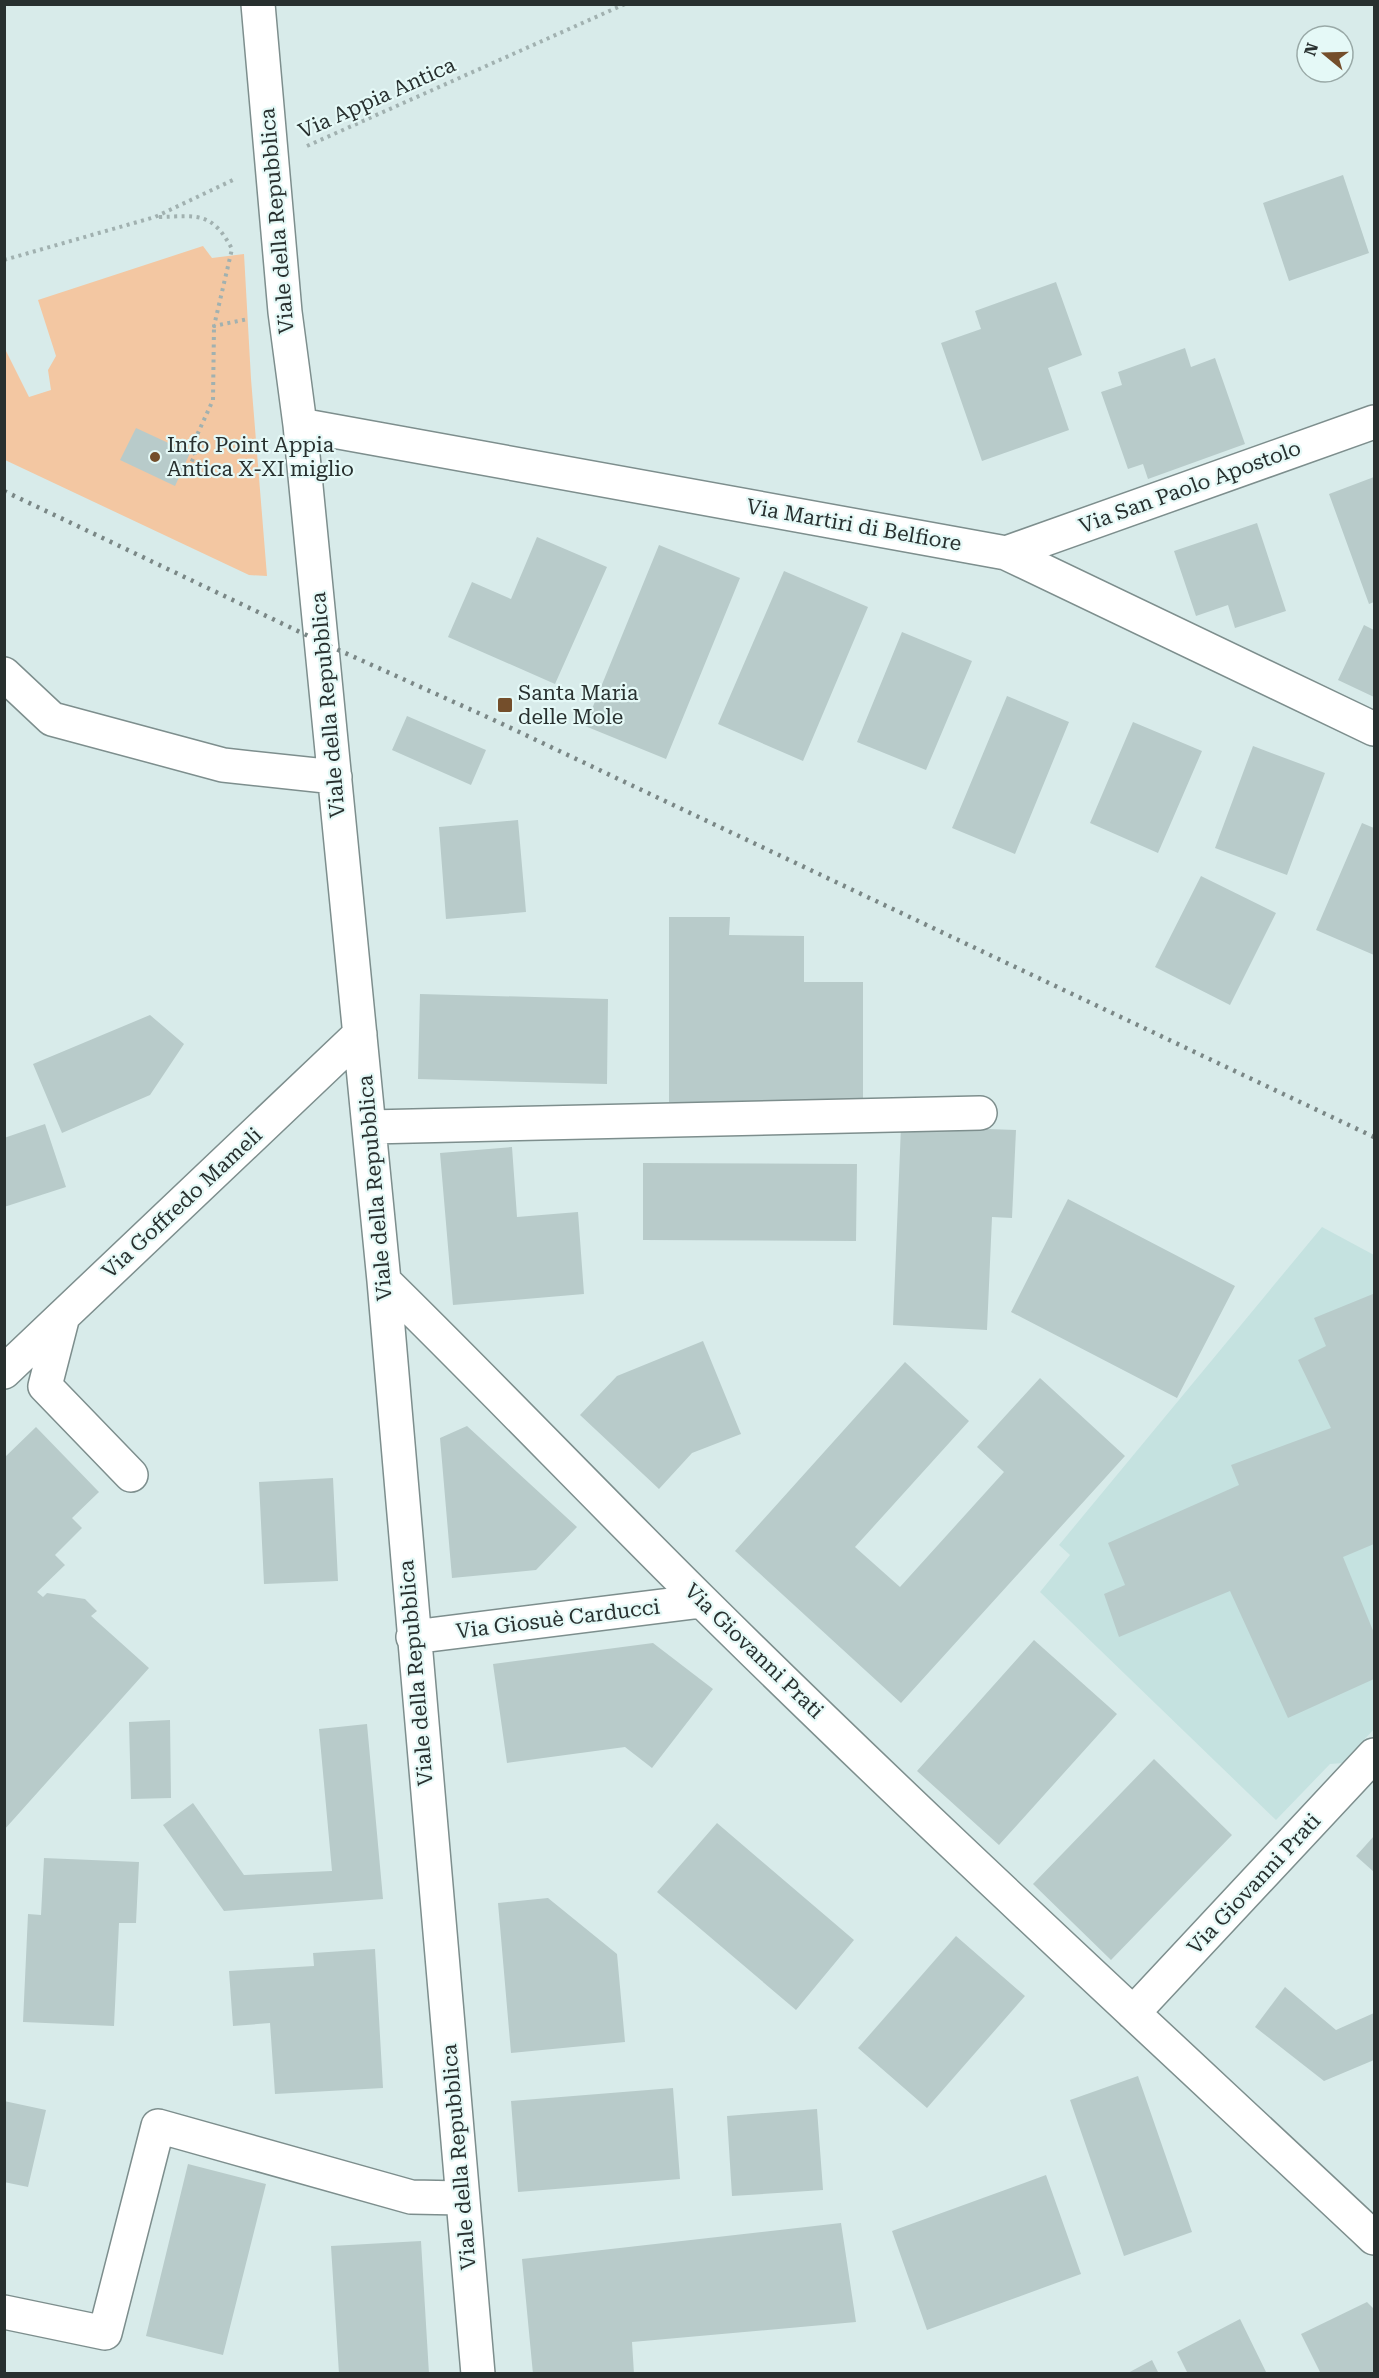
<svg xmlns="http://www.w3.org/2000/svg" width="1379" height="2378" viewBox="0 0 1379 2378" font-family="'Roboto Serif',serif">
<rect width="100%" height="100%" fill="#d8ebea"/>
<path fill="#c5e2e0" d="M1322 1227 1374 1255V1729L1343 1763 1330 1764 1276 1820 1040 1592 1070 1555 1059 1545Z"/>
<path fill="#f3c7a2" d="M203 246 212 258 244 254 251 379 267 576 249 575 5 460 4 347 29 397 51 390 48 370 56 356 38 300Z"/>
<path fill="#b8cbca" d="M1343 175 1369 253 1289 281 1263 203Z
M1056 282 1082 355 1048 368 1069 430 982 461 941 343 981 329 975 311Z
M1185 348 1191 367 1215 358 1245 444 1148 479 1143 464 1128 469 1101 392 1122 385 1118 372Z
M136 428 190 453 175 486 120 460Z
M1374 477V602L1369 604 1329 494Z
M1257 523 1286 611 1235 628 1228 605 1196 616 1174 551Z
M537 537 607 567 555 684 448 637 472 582 511 599Z
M659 545 740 578 666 759 585 726Z
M784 571 868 607 803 761 718 724Z
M1364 625 1374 630V697L1338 680Z
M902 632 972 661 926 770 857 742Z
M1007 696 1069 722 1015 854 952 828Z
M407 716 486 750 471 785 392 750Z
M1133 722 1202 751 1158 853 1090 823Z
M1253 746 1325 773 1287 875 1215 848Z
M518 820 526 912 446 919 439 827Z
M1362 823 1374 828V955L1316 930Z
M1201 876 1276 913 1230 1005 1155 967Z
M669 917H730L729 935 804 936V982H863V1102H669Z
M420 994 608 999 607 1084 418 1079Z
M150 1015 184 1044 150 1095 62 1133 33 1064Z
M45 1124 66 1187 4 1207V1138Z
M901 1126 1016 1130 1012 1218 992 1217 987 1330 893 1325Z
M512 1147 517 1217 578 1212 584 1294 453 1305 440 1153Z
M643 1163 857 1164 856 1241 643 1240Z
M1068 1199 1235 1286 1177 1398 1011 1312Z
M1373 1294 1374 1544 1343 1557 1374 1633V1679L1288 1718 1230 1591 1119 1637 1104 1594 1125 1585 1108 1543 1239 1485 1231 1465 1331 1428 1298 1360 1326 1346 1314 1318Z
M703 1341 741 1434 692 1453 659 1489 580 1415 617 1376Z
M905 1362 969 1421 855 1547 900 1587 1004 1472 977 1447 1040 1378 1125 1456 901 1703 735 1551Z
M467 1426 577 1527 536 1570 452 1578 440 1438Z
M36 1427 99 1492 72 1518 82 1528 55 1555 65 1565 37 1592 43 1597 47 1593 85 1599 97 1611 91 1616 149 1668 4 1830V1458Z
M333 1478 338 1581 264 1584 259 1482Z
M1034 1640 1117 1714 999 1845 917 1771Z
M653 1643 713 1689 652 1768 625 1747 507 1763 493 1664Z
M170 1720 171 1798 131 1799 129 1722Z
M367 1724 383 1899 224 1911 163 1825 193 1803 244 1875 332 1871 319 1729Z
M1154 1759 1232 1835 1111 1960 1033 1884Z
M717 1823 854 1940 796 2010 657 1892Z
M1374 1836V1872L1356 1856Z
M44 1858 139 1862 136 1923H119L114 2026 23 2022 28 1914 41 1915Z
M548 1898 617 1954 625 2042 511 2053 498 1903Z
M956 1936 1025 1996 927 2108 858 2048Z
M375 1949 383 2088 275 2094 270 2023 233 2026 229 1971 314 1966 313 1953Z
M1285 1987 1336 2030 1374 2013V2060L1324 2081 1255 2027Z
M1138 2076 1192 2232 1124 2256 1070 2100Z
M673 2088 680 2179 518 2192 511 2101Z
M4 2101 46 2110 28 2187 4 2182Z
M817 2109 823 2190 732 2196 727 2116Z
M188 2164 266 2184 223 2355 146 2336Z
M1046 2175 1081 2274 927 2330 892 2231Z
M841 2223 856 2322 632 2342 634 2374H533L522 2259Z
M421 2241 429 2374H339L331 2246Z
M1367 2302 1374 2309V2374H1321L1301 2334Z
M1240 2319 1267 2374H1188L1177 2352Z
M1152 2360 1159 2374H1126Z"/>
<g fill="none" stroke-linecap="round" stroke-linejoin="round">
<defs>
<path id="minor" d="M258 4 285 312 300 425 384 1281 478 2374
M300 425 1006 553 1374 729
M1006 553 1374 422
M4 674 52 719 223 765 335 777
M370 1127 980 1113
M384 1281C491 1386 595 1495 701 1600 921 1818 1149 2027 1374 2238
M63 1316 45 1386 131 1475
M4 1372 360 1034
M413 1637 702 1601
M1133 2013 1374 1755
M4 2312 105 2333 158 2126 411 2197 462 2198"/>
</defs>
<use href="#minor" stroke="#7d8e8d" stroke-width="36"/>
<path stroke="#a1b1b0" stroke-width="4" stroke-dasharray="3 4.5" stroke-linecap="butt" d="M307 146 625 4
M159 217C197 216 212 211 232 249L214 326 248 319
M4 260 155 217 235 179
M183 469 187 471 195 455 192 446 213 400 214 326"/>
<use href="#minor" stroke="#fff" stroke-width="33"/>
<path stroke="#7a8786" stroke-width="4.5" stroke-dasharray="3 6" stroke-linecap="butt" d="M4 491 323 643 496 721 1374 1137"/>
</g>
<g fill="#744e2b" stroke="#e5f9f7" stroke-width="2">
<circle cx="155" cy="457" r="6"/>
<rect x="497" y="697" width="16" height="16" rx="3"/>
</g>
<g text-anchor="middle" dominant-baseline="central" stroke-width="4.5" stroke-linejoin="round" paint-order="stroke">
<g font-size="21" fill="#28302f" stroke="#e5f9f7">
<text transform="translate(377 98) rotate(-24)">Via Appia Antica</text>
<text transform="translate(277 221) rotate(-95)">Viale della Repubblica</text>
<text transform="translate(1190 487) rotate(-20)">Via San Paolo Apostolo</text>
<text transform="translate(854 525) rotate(10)">Via Martiri di Belfiore</text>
<text transform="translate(328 705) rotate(-95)">Viale della Repubblica</text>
<text transform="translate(375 1188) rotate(-95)">Viale della Repubblica</text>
<text transform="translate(182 1203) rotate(-43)">Via Goffredo Mameli</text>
<text transform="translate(558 1619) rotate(-7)">Via Giosuè Carducci</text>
<text transform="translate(754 1651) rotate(44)">Via Giovanni Prati</text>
<text transform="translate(416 1673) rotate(-95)">Viale della Repubblica</text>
<text transform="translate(1254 1884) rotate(-47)">Via Giovanni Prati</text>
<text transform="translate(459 2157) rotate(-95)">Viale della Repubblica</text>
</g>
<g font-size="21" fill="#28302f" stroke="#e5f9f7" text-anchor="start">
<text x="167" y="445">Info Point Appia<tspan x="167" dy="24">Antica X-XI miglio</tspan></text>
<text x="518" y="693">Santa Maria<tspan x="518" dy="24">delle Mole</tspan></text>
</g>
</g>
<rect width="1379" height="2378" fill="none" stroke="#28302f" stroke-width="12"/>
<g transform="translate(1325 54) rotate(289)"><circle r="28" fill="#e5f9f7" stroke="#99a9a7" stroke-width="1.5"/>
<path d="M0-4.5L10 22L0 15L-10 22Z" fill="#744e2b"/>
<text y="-9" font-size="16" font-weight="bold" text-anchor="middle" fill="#28302f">N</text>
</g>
</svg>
